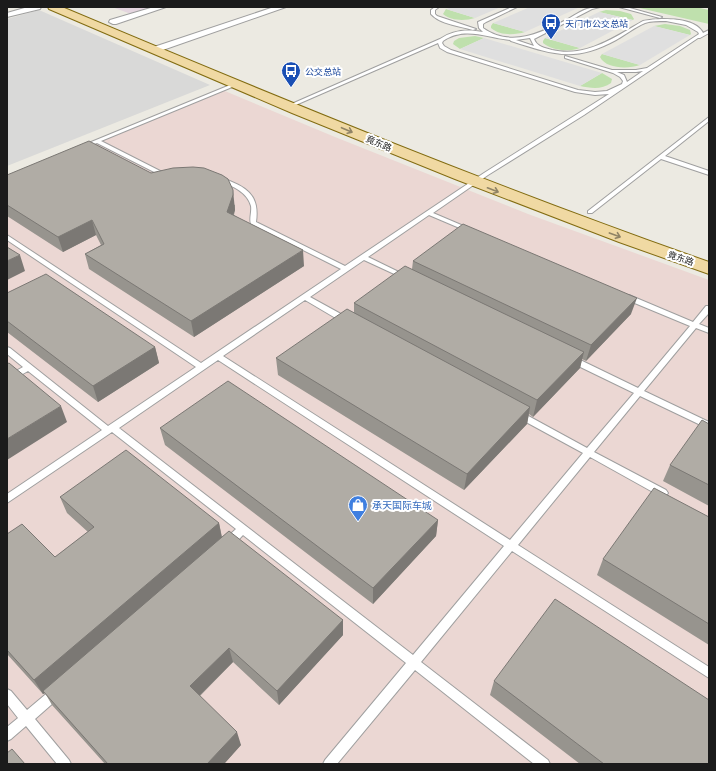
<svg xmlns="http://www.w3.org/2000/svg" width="716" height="771" viewBox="0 0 716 771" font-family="Mulish,'Noto Sans SC',sans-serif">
<rect width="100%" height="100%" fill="#eceae2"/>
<path fill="#d9d9d8" d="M39 10 210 85 7 166V19Z"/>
<path fill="#ebd7d3" d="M220 89 335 137 528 214 709 280V764H7V177Z"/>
<path fill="#e4d5df" d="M112 7H155L131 14Z"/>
<path fill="#bfe0ad" d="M635 7H696L709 10V24Z
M446 9 475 18C465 21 451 21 443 14Z
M606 10 620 11 631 14 634 19 633 20 599 12Z
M493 23 525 32C515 35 500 36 491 28V26Z
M665 24 680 26 690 30 691 34 690 35 654 26Z
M475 36 484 38 460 49 453 44 454 41 459 38Z
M545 38 580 48C569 52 553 51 543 43V41Z
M602 54 640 65C628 69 606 69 600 57Z
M602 73 612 79 611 83C602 90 590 88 580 86Z"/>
<path fill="#dfdfdf" d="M452 7H501L475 18 446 9Z
M530 7H580L525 32 493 23Z
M599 12 633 20 580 48 545 38Z
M654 26 690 35 640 65 602 54Z
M484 38 602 73 580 86 460 49Z"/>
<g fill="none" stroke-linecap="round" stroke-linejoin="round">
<defs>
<path id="service" d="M435 7H439L435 10V14L437 16 476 29 473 30C459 26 440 24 431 14V10Z
M512 7H517L486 22 483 24V28C511 48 541 33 568 19 580 12 586 7 600 7L592 9 534 39C537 47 545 48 552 50 586 58 615 37 643 21 657 18 695 16 703 33L709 30V33L700 38H698L584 115 488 175 433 213 473 230V232H469L429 215 368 257 407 276V278H403L364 260 310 297 350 319 351 321 350 323H344L305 300 223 356 510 540 583 453 515 416 514 414 515 412H521L587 448 634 393 568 361 567 359 568 357H574L638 388 690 326 625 299 623 297 625 295H629L693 322 706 306H709V313L699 324 709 328V333L696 328 644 391 709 422V429L640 396 594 452 666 490 668 493 666 496 663 497 660 496 590 457 518 545 709 667V678L512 551 421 662 548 760 550 764H534L415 670 337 764H323L325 760 406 663 243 535C238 540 231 549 224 546L222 543 224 540 236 529 112 432 7 503V494L102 430 28 371 7 383V376L23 367 7 354V347L10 348 108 426 196 367 7 240V235L201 363 341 269 251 224C249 219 252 212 251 206 247 191 230 185 217 180V178C222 177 227 180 232 182 252 190 259 201 256 222L345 266 484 173 609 94 595 95 575 92 447 52 440 48 438 43 291 107 287 106 440 39C453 30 468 29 483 32L479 28 478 22ZM666 21 686 25 698 32 699 34 647 68 636 70H612L565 56V58L613 73 620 77 623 81 622 84 607 91 595 92 578 90 451 50 444 46 442 43 443 41C465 26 487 38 510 40L511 41C552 54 574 63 616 40 625 35 635 27 645 23 651 21 659 21 666 21ZM530 38 534 46 516 40ZM643 71 627 82 624 75 617 72H636ZM218 360 504 546 413 655 119 428Z
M619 7H626L662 17 660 18Z
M235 83 237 84V85L101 141 168 175V177H164L97 143 82 149 79 147Z
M709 117V121L665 156 709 171V175L661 159 592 213H588V211Z
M56 687 60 689 62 693 60 697 35 719 69 760 71 764H57L26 726 11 739 7 741V727L18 718 7 704V689L11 691 27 710 52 689Z"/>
<path id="minor" d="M28 7H41L40 9 7 17V13Z
M154 7H166L116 24H113L109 22 110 20Z
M274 7H286L157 52 154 53 150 50 151 48Z"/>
<path id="primary" d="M48 7H62C276 97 490 185 709 262V274L619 242 455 179 292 113 49 9Z"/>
</defs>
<use href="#service" stroke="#9f9f9f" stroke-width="2"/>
<use href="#minor" stroke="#9f9f9f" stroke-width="2"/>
<use href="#primary" stroke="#826c11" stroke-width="2"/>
<use href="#service" fill="#fff" fill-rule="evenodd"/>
<use href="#minor" fill="#fff" fill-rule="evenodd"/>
<use href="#primary" fill="#f0d9a3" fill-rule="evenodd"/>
</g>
<path fill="#97948e" d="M151 173 235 205V210L234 215 304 266 194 337 89 269 85 254 101 245 96 235 63 252 7 216V175Z
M413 261 631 314 586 361 582 359 580 368 533 417 529 414 527 424 464 490 278 375 276 358 354 313V303L412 269Z
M7 293 155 347 159 363 98 402 7 332Z
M709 424V506L663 481 670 465Z
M160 428 438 520 436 536 373 604 165 445Z
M60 497 219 523 222 537 343 620V635L279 705 233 662 200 696 241 745 224 764H105L52 705 45 693 43 694 7 654V534L55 557 88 532 67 513Z
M709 517V645L597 575 603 559Z
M494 681 709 764H580L490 695Z"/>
<path fill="#7b7874" d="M233 190 235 210 229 227 227 212Z
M92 220 96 235 63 252 58 237Z
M303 250 304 266 194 337 191 321Z
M20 255 25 271 7 280V261Z
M637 298 631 314 586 361 591 345Z
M155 347 159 363 98 402 93 386Z
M584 352 580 368 533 417 537 400Z
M61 406 67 422 7 460V439Z
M530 407 527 424 464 490 467 474Z
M438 520 436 536 373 604V588Z
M219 523 222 539 43 691 45 693 43 694 34 680Z
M343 620V635L279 705 277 691Z
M229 648 233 662 195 700 190 686Z
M237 732 241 745 224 764H207Z"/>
<path fill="#b0aca5" stroke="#7b7874" d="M89 141 151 173 173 168 193 167 204 168 222 175 228 179 233 190V195L227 212 303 250 191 321 85 254 104 244 92 220 58 237 7 205V175Z
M463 224 637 298 591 345 413 261Z
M7 247 20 255 7 261Z
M405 266 584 352 537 400 354 303Z
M46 274 155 347 93 386 7 321V293Z
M347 309 530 407 467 474 276 358Z
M9 363 61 406 7 439V364Z
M228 381 438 520 373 588 160 428Z
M702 420 709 424V485L670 465Z
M126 450 219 523 34 680 7 650V534L22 524 55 557 94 527 60 497Z
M654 488 709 517V624L603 559Z
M229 531 343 620 277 691 229 648 190 686 237 732 207 764H108L43 691Z
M555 599 709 700V764H604L494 681Z
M12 749 25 764H7V753Z"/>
<defs><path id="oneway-shaft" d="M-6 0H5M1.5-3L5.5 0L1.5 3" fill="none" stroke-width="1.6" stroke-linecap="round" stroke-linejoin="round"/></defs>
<g stroke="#908466">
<use href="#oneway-shaft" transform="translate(347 130) rotate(23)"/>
<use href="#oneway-shaft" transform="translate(493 190) rotate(21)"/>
<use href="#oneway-shaft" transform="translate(615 235) rotate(20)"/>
</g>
<defs>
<symbol id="bus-pin" viewBox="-11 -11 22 30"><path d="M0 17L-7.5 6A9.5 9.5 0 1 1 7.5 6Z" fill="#1a4fb4" stroke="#fff"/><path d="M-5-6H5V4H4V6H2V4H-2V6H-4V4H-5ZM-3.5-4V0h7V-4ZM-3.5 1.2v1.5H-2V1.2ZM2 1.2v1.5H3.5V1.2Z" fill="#fff"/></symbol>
<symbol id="shop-pin" viewBox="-11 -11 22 30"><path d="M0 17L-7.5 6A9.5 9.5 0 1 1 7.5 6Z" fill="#3f7fe0" stroke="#fff"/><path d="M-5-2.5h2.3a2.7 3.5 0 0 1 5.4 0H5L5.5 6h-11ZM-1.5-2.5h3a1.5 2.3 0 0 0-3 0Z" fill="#fff"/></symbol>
</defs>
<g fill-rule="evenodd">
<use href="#bus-pin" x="540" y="12" width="22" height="30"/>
<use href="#bus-pin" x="280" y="60" width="22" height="30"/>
<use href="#shop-pin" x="347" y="494" width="22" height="30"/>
</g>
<g text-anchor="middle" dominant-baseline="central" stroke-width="4" stroke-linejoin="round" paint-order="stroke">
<g font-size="9" fill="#164399" stroke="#fff" text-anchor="start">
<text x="565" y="23">天门市公交总站</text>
<text x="305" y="71">公交总站</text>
</g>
<g font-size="9" fill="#1b1b1b" stroke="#fff">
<text transform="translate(379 143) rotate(23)">竟东路</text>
<text transform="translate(681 258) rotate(19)">竟东路</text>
</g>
<g font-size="10" fill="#366cbe" stroke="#fff" text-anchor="start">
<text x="372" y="505">承天国际车城</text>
</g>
</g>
<rect width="716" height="771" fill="none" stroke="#1b1b1b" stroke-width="16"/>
</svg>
